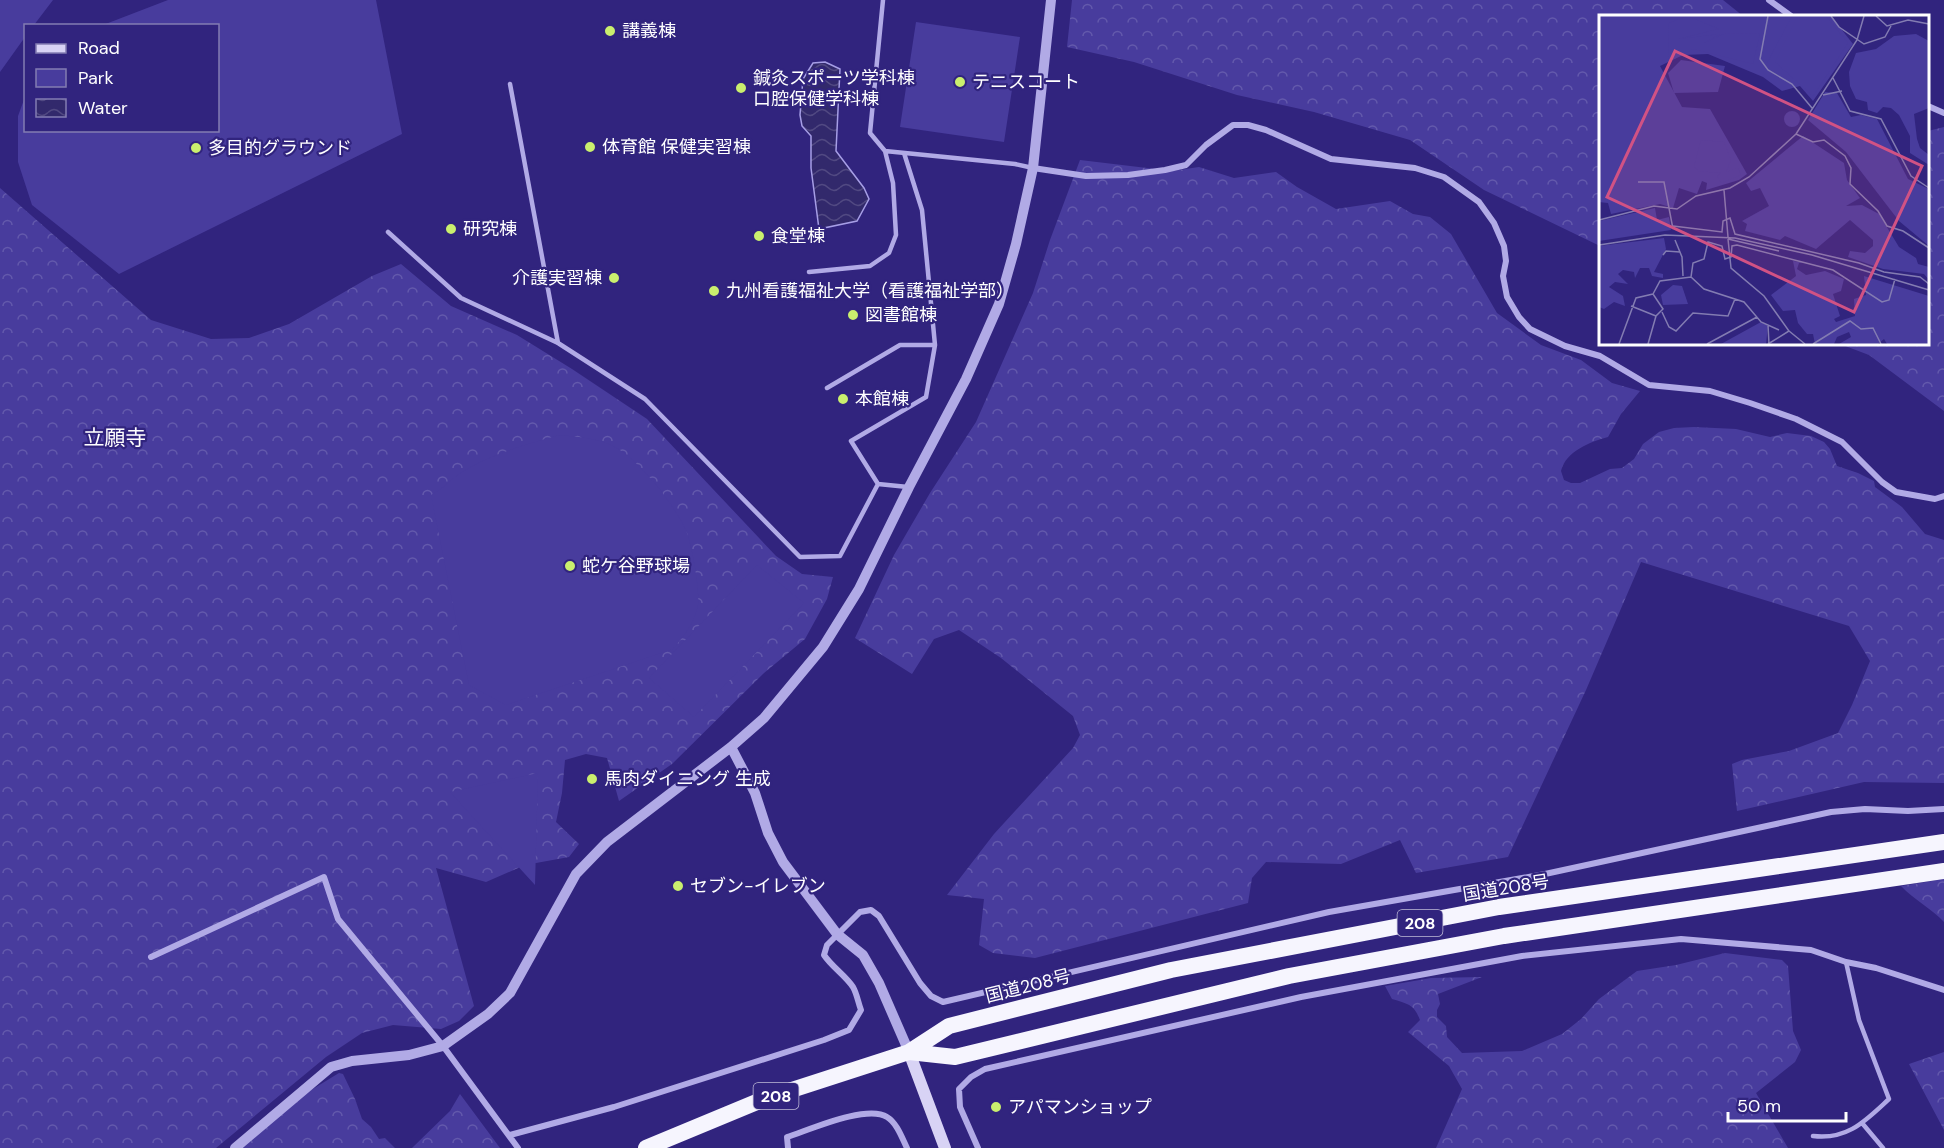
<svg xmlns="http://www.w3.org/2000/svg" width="1944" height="1148" viewBox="0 0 1944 1148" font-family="'DM Sans','Noto Sans JP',sans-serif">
<defs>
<pattern id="forest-crowns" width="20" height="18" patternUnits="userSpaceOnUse" patternTransform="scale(1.5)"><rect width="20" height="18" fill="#483c9d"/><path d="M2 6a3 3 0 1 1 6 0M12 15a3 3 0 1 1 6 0" fill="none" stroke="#6359ac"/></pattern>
<pattern id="water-waves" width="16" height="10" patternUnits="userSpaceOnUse" patternTransform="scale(1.5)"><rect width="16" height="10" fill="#32296c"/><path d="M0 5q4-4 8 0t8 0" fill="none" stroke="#514982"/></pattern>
</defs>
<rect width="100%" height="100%" fill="#31247e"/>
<path fill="url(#forest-crowns)" d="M1072 0H1723L1743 16H1600V246L1484 190 1410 140 1314 112 1237 95 1134 62 1067 47Z
M1944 127V411L1869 355 1840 344H1928V131Z
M1080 160 1172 171 1199 167 1234 178 1276 172 1297 187 1336 209 1390 201 1413 214 1430 217 1451 234 1497 313 1541 345 1581 360 1612 383 1640 391 1621 414 1608 437C1590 442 1566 451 1561 471L1564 480 1571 483H1580L1610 469 1622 468 1634 459 1643 444 1659 432 1674 428 1694 427 1736 429 1770 437 1787 433 1811 436 1824 442 1830 449 1837 466 1858 473 1874 481 1875 487 1902 507 1925 534 1944 540V783L1864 782 1737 811 1732 764 1742 760 1789 751 1838 733 1852 705 1870 661 1849 626 1641 562 1586 690 1508 857 1416 873 1400 840 1341 864 1266 862 1252 878 1248 903 1035 958 993 953 979 945 984 899 947 895 994 834 1073 748 1080 735 1073 716 1001 658 959 630 934 639 912 674 855 638 894 555 930 493 976 422 1033 293 1050 240Z
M0 188 151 320 211 339 249 338 289 324 372 276 401 264 451 306 517 335 572 369 647 419 776 556 802 574 833 577 827 599 805 639 764 673 672 764 619 801 607 758 586 754 565 760 562 793 556 822 579 844 569 857 525 865 486 882 436 868 474 1006 459 1021 441 1029 393 1025 362 1033 326 1057 216 1148H0Z
M1944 879V922C1931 908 1914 900 1901 886Z
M1725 953 1782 960 1788 966 1793 1031 1801 1050 1795 1062 1756 1093 1788 1148H1436L1462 1089 1449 1066 1408 1032 1420 1020C1414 1004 1408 1004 1392 999L1385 986 1431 978 1482 977 1438 994 1440 1004 1437 1010V1017L1446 1026 1447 1037 1462 1053 1522 1051 1562 1034 1581 1019 1599 999 1637 971 1676 965Z
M1944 1052V1130L1909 1064Z
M339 1073 343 1074 355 1099 362 1119 371 1127 379 1139 385 1138 395 1148H240L303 1095Z
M460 1094 500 1148H412L450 1111Z"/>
<path fill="#483c9d" d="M0 0H53L34 25 26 26 25 37 0 72Z
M168 0H376L402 134 119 274 32 205 18 162V116L25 97 26 130H218V26L103 25Z
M916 22 1020 37 1004 142 900 127Z
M560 435C578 437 597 438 613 446 639 459 676 506 687 533 692 546 700 591 698 605 695 622 684 636 673 649L506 705 469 685 431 495C443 489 451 479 462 472 492 454 526 444 560 435Z
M757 565 804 603 694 717 649 678Z
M538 773 535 885 450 792Z"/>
<path fill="url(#water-waves)" stroke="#a69ee6" stroke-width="1.5" d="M825 62 840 69 836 151 864 188 869 199 857 221 819 229 811 168V136L802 126 800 115 803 79 813 63Z"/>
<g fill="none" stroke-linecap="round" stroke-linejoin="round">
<path stroke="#b1aae6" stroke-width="4.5" d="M510 84 558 343
M885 151 1015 164 1033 168
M904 153 922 210 935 345 926 397 851 441 878 484 908 487
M388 232 461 298 558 343 645 399 800 557 840 556 878 484
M809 272 870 266 889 253 896 235 893 183 885 151 870 133 883 0
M827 388 900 345H935
M1862 1123 1883 1148
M1813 1136C1848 1140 1865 1121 1889 1099L1859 1020 1846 962"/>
<path stroke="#b1aae6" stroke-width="6" d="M1769 0 1791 16
M1928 106 1944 113
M1033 168 1086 176 1128 175 1165 170 1186 165 1206 145 1233 125H1248L1266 130 1331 159 1415 168 1444 177 1479 202 1494 223 1504 246 1506 261 1503 276 1507 297 1519 317 1530 329 1565 346 1600 356 1649 385 1710 391 1750 403 1796 419 1842 442 1882 482 1896 492 1935 499 1944 496
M151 957 324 877 338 919 443 1046 518 1148
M510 1135 614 1107 824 1040 849 1030 861 1010C858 1002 857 994 853 987 845 975 832 967 824 955L827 945 860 912 871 910 879 916 920 983 931 996 943 1002 1329 912 1545 874 1831 812 1865 809 1908 811 1944 809
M788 1148 787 1137C809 1130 867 1104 887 1117 897 1123 902 1138 907 1148
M978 1148 960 1107 959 1089 971 1077 985 1069 1301 997 1522 956 1681 939 1811 950 1846 962 1876 968 1944 990"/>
<path stroke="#b1aae6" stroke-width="10" d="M731 747 755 793 768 833 783 862 837 934 863 955 879 983 909 1052
M235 1148 331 1067 352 1061 409 1055 443 1046 488 1014 510 993 576 874 607 842 731 747 764 718 823 647 859 589 909 487 966 379 999 304 1016 244 1033 168 1051 0"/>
<path stroke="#d8d3f5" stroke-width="12" d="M909 1052 945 1148"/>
<path stroke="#f6f5fe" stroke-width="16" d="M909 1052 955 1057 1289 976 1504 936 1944 871
M646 1148 764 1099 909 1052 949 1026 1171 970 1499 907 1944 842"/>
</g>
<g fill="#caef6e" stroke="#31247e" stroke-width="2">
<circle cx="610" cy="31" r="6"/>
<circle cx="960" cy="82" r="6"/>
<circle cx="741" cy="88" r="6"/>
<circle cx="590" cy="147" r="6"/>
<circle cx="196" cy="148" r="6"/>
<circle cx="451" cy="229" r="6"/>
<circle cx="759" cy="236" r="6"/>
<circle cx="614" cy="278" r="6"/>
<circle cx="714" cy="291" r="6"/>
<circle cx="853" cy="315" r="6"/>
<circle cx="843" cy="399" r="6"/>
<circle cx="570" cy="566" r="6"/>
<circle cx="592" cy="779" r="6"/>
<circle cx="678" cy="886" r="6"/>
<circle cx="996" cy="1107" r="6"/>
</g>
<g text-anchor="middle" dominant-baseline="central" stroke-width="4.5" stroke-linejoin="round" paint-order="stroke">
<g fill="#31247e" stroke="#c1bdd8" stroke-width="1.5">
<rect x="1397.5" y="910" width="45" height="26" rx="4.5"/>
<rect x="753.5" y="1083" width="45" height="26" rx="4.5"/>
</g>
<g font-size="16" font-weight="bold" fill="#fff">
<text x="1420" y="923">208</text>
<text x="776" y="1096">208</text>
</g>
<g font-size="18" fill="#fff" stroke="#31247e" text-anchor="start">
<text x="622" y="31">講義棟</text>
<text x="753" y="78">鍼灸スポーツ学科棟<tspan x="753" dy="21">口腔保健学科棟</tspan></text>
<text x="972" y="82">テニスコート</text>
<text x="602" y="147">体育館 保健実習棟</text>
<text x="208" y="148">多目的グラウンド</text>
<text x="463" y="229">研究棟</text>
<text x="771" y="236">食堂棟</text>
<text x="602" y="278" text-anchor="end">介護実習棟</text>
<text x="726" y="291">九州看護福祉大学（看護福祉学部）</text>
<text x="865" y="315">図書館棟</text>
<text x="855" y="399">本館棟</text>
<text x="582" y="566">蛇ケ谷野球場</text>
<text x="604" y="779">馬肉ダイニング 生成</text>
<text x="690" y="886">セブン-イレブン</text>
<text x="1008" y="1107">アパマンショップ</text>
</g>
<g font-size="18" fill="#fff" stroke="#31247e">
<text transform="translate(1506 888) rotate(-9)">国道208号</text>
<text transform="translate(1028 986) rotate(-14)">国道208号</text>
</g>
<g font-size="21" fill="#fff" stroke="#31247e">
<text x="115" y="438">立願寺</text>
</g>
</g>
<g transform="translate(1599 15)">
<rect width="330" height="330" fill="#31247e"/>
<path d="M0 1H232L254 29 214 86 201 71 183 76 164 62 109 39 84 40 61 51 83 92 111 94 148 159 140 165 107 175 108 168 103 166 98 179 80 173 74 193 61 189 12 199 9 188 0 187ZM317 19 330 26V93L315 99 318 124 321 133 330 140V150L311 138V121L300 100 292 93 284 92 278 98 269 95 268 87 257 84 251 71 250 57 257 38 277 34 295 21ZM226 77 238 78 252 102 262 100 278 104 309 164 330 174V231L300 206 247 137 209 105ZM204 121 245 148 248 165 261 183 247 191 263 190 280 199 300 232 317 243 319 249 330 252V265L325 259 284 254 249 242 251 236 266 238 274 231V225L251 205 217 234 186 221 181 225 146 216 148 209 143 206 170 191 161 173 152 176 147 168ZM56 193 58 205 70 202 72 215 0 226V206ZM65 223 67 234 55 257 64 259V263L53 261 50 253H41L36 263 35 257 24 255 19 259 29 269 16 267 10 272 24 281 26 291 15 287 5 294 0 292V231ZM194 246 206 248H200L198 254 207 260 226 256 245 264 242 276 234 279 241 301 235 304 237 307 256 301 255 284 267 280 265 261 330 281V329H288L285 324 279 329H240L252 322 250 317 238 322 235 329H216L214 319H208L199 308 196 295 184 296 172 280 197 261ZM74 270 83 271 89 289 64 290 62 280ZM162 307 169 310 167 329H122Z" fill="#483c9d"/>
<path d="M89 1 120 14 79 24 121 19 105 28 125 19 161 18 154 49 94 34 69 47 70 8ZM168 1H193L168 48ZM199 1H227L249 28 214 81 176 47ZM82 45 126 51 119 77 75 78 69 58ZM185 104a8 8 0 1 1 16 0a8 8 0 1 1-16 0ZM102 125 125 127 132 145 127 157 139 153 142 160 122 168 118 161 122 158 99 156 95 151Z" fill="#483c9d"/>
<path fill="none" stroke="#837cb2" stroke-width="1.5" d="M169 1 161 44 169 55 193 69 213 93M232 1 240 12 265 29 286 22 292 11M277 1 288 11 309 5 330 9M234 63 251 96 282 104 312 161 330 173M224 80 243 76M197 119 214 127 225 125 246 141 252 153 251 169 279 196 288 211 304 216 330 233M39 167H65L74 214M125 175 129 222M0 205 55 191 78 194 97 181 131 173 150 162 197 119 258 25 265 1M74 211 123 217 124 206 131 203 136 219 260 248 285 257 321 262 330 269M129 224 132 253 165 281 190 316 169 329M129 224 180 236M76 225 83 242 84 261M0 230 66 220 136 223 213 240 330 275M64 240 67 236 81 237M92 262 94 248 105 244 109 227 123 231 126 244 132 242 133 231 138 230 234 255 283 287 290 285 296 264M54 279 61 266 92 262 105 274 145 287 162 307 180 315M32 291 57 301M63 297 70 312 77 316 94 298 129 301 136 284M169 310 170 329M190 316 206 329M20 329 37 283 54 279M49 329 57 301 64 294 54 279M108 329 158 302M214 329 251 306 262 314 274 313 282 329"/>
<path fill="#d15284" fill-opacity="0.15" stroke="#d15284" stroke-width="3" d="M76 36 323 151 255 297 8 182Z"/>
<rect width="330" height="330" fill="none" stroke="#fff" stroke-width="3"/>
</g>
<rect x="24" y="24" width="195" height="108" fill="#31247e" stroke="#837cb2" stroke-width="1.5"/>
<rect x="36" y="44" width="30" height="9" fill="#d8d3f5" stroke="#837cb2" stroke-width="1.5"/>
<text x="78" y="54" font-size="18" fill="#ffffff">Road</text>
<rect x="36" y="69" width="30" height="18" fill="#483c9d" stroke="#837cb2" stroke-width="1.5"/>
<text x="78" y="84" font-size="18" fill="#ffffff">Park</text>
<rect x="36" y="99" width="30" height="18" fill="url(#water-waves)" stroke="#837cb2" stroke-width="1.5"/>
<text x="78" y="114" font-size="18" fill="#ffffff">Water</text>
<path d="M1728 1112v9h118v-9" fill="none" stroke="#ffffff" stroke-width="3"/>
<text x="1737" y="1112" font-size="18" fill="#ffffff" stroke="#31247e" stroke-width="4.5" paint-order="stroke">50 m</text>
</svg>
